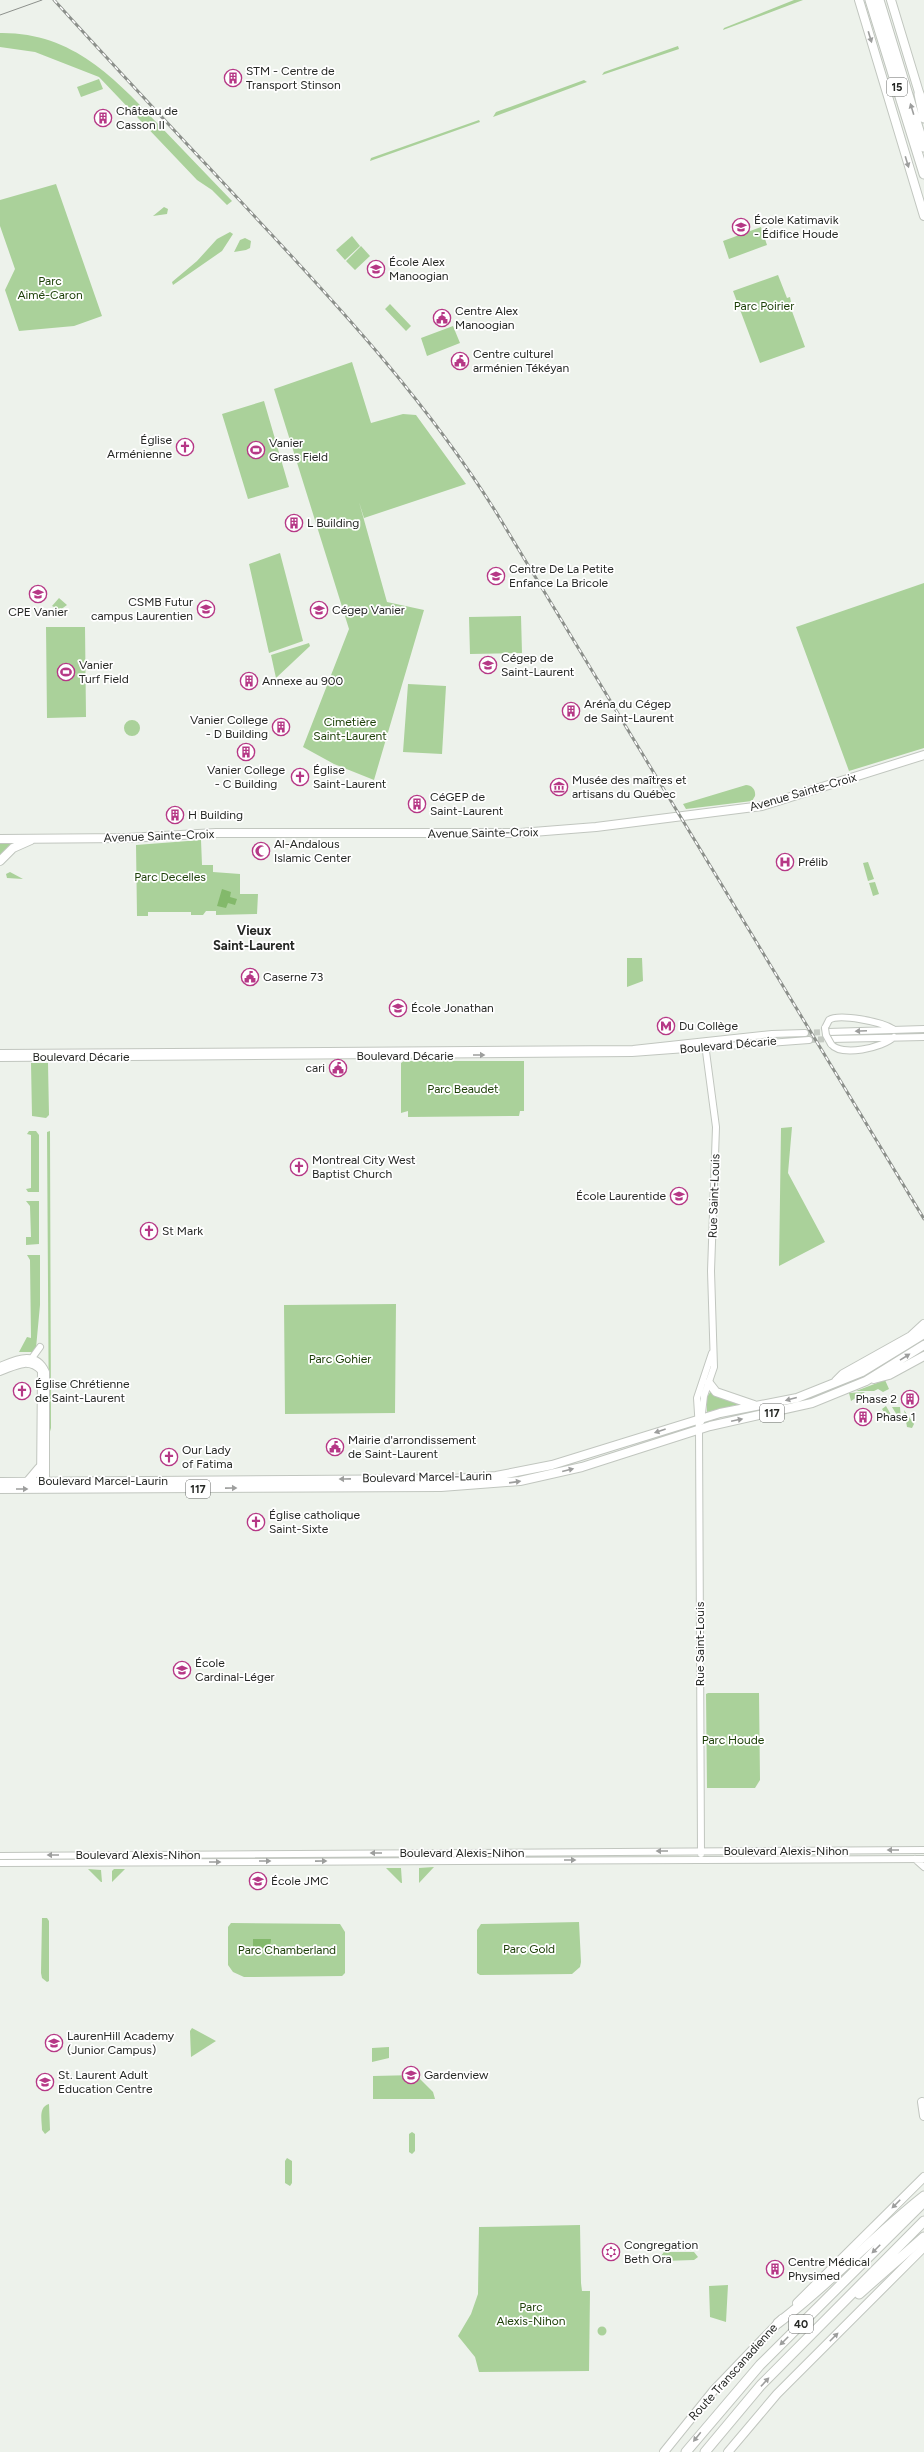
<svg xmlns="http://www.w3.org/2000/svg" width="924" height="2452" viewBox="0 0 924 2452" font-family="Figtree,sans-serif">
<rect width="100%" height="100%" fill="#edf2eb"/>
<path fill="#aad19a" d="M794 0H803L723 30 724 28Z
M0 33C72 32 115 78 160 126 184 151 208 176 232 201L227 205 212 190 197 180 99 77 35 52 0 47Z
M678 46 679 49 602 75 604 72Z
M99 79 103 89 81 97 77 87Z
M584 80 587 82 493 117 496 112Z
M479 120 480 122 370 161 371 158Z
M56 184 102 316 74 326 19 331 5 290 15 269 0 226V200Z
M164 207 168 209 167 214 153 216Z
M761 227 767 245 729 259 723 241Z
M230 232 233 234 222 251 173 285 172 282 197 261 217 239Z
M352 236 360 246 345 260 336 250Z
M245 238 251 241 250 248 246 250 234 252 240 240Z
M361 246 370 256 355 270 346 261Z
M778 275 787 298 790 297 791 302 789 303 805 347 760 363 733 291Z
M390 304 411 326 406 331 385 309Z
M453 326 460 343 427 356 421 338Z
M352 362 371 423 403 414 416 415 466 484 364 518 359 502 387 602 424 610 374 780 334 764 303 747 349 629 274 389Z
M264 401 289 487 248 499 222 414Z
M280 553 303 641 269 653 249 564Z
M924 583V748L849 771 796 627Z
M59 598 67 605 60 610 52 606Z
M521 616 522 653 470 654 469 617Z
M46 627H85L86 717 47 718Z
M309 643 310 646 276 678 271 655Z
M408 684 446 686 442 754 403 752Z
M124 728a8 8 0 1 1 16 0a8 8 0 1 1-16 0Z
M746 785C752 785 756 790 755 796L752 801 686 809 683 804Z
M201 840 202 865H213V872L240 874V894H258L257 914 216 915V911H206L203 915H191V912H148V916H137L136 845Z
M0 844H15L0 855Z
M868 862 874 879 868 881 863 863Z
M10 872 23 879 7 878 6 874Z
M875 882 879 894 873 896 869 883Z
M627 958H642L643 981 627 987Z
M404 1061H524V1111H520L519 1116 408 1117V1111L401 1113V1063Z
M31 1063H48L49 1115 46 1118 32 1116Z
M792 1127 788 1173 825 1242 779 1266 781 1128Z
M29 1131H36L39 1135V1192H28L26 1189 31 1188V1135L27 1134Z
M50 1131 51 1428 49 1435 47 1132Z
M26 1201H39V1244L26 1245V1237H31L30 1206Z
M27 1255H40V1305L36 1348 32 1352H19L27 1337 31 1338 30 1260Z
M396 1304 395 1413 285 1414 284 1305Z
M885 1380 889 1389 883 1392 878 1389 874 1391H856Z
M711 1391 740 1404 707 1412V1397Z
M865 1392 851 1401 849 1393Z
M886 1406 894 1420 890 1422 882 1409Z
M892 1407H900L901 1420H900Z
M904 1410 914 1424 912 1428 907 1427Z
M708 1693H759L760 1780 755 1788H707L706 1694Z
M434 1867 419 1883V1868Z
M386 1868H401L402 1883H401Z
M88 1869 101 1870 102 1882H101Z
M114 1869H125L112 1882V1871Z
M42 1918H47L49 1921V1981L47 1982 42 1978 41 1973Z
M579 1922 581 1962 580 1967 572 1974 480 1975 477 1973V1930L481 1924Z
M231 1923 340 1924 345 1932V1973L342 1976 244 1977 233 1972 228 1965V1927Z
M192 2028 216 2041 191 2057 190 2031Z
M389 2047V2058L372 2062V2048Z
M416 2075 433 2092 435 2099H373V2076Z
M49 2104 50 2130 45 2134 42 2130C42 2121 38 2107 49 2104Z
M412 2132 415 2134V2151L412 2154 409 2152V2134Z
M287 2158 292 2161V2183L290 2186 285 2183V2161Z
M580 2225 581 2283 582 2291H590L589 2371 479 2372 475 2357 458 2336 471 2314 478 2294 479 2227Z
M664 2252H694L698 2257 694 2260 663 2261 660 2257Z
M728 2285 726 2322 710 2317 709 2286Z
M597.5 2331a4.5 4.5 0 1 1 9 0a4.5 4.5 0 1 1-9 0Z"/>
<path fill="#83b96b" d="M222 889 231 892 230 897 237 899 235 905 228 903 226 908 217 906Z
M253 1939H271L270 1948H253Z"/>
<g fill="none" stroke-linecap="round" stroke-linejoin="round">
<path stroke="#c5cac3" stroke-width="6" stroke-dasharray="6 3" stroke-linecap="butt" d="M805 1033 828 1032
M809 1040 831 1039"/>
<defs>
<path id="minor" d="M825 1028 829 1020C839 1013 882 1022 893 1029
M828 1032 924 1029
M831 1039 924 1037
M831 1044C841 1057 883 1048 894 1037
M0 1053 633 1049 772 1034 805 1033
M0 1058 632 1053 809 1040
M32 1358 40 1347
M0 1366C17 1359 36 1350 46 1372V1485
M0 1372C14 1367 28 1357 41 1371L40 1486
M701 1422 704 1396 714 1367 711 1271 716 1127 705 1044
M701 1854 699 1429 697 1398 712 1353
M0 1856 924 1850
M915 1859 924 1867
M0 1863 924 1859"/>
<path id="major" d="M859 0 924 216
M891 0 921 99
M0 839 127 838 216 833H520L596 827 762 806 924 755
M0 861 13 848 31 840
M874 1379 889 1375 924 1356
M836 1381 843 1374 911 1336 924 1324
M709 1383 716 1392 754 1405
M28 1481 39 1468
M0 1482 453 1479 496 1476 552 1465 720 1413 797 1398 862 1372 924 1334
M0 1489 441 1487 520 1481 582 1467 710 1426 812 1403 866 1381 924 1345
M922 2102 924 2116
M797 2303 924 2177
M664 2452 714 2390 782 2319
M728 2452 777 2394 924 2247"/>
<path id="highway" d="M870 0 924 174
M879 0 924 147
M919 94 924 118
M859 2294 924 2237
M778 2323C830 2284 873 2236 924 2196
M686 2452 760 2365 924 2202
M705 2452 761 2385 924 2221"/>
</defs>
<use href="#minor" stroke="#c1c6bf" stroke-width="8"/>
<use href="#major" stroke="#c1c6bf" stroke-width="10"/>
<use href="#highway" stroke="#c1c6bf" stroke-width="11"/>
<use href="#minor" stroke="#fff" stroke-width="6"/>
<use href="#major" stroke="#fff" stroke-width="8"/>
<use href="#highway" stroke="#fff" stroke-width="9"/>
<path stroke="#8c908b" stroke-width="1" d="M0 15 42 0"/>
<defs>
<path id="rail" d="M54 0C121 74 189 146 257 219 345 313 431 407 499 517L924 1219"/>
</defs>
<use href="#rail" stroke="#8c908b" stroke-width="3"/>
<use href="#rail" stroke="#fff" stroke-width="1.5" stroke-dasharray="4.5" stroke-linecap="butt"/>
<defs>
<path id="minor-bridge" d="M825 1028 826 1035 831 1044"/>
</defs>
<use href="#minor-bridge" stroke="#c1c6bf" stroke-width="8" stroke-linecap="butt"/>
<use href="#minor-bridge" stroke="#fff" stroke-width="6"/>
</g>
<defs><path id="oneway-solid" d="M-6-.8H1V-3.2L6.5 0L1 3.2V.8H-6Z"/></defs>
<g fill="#9d9e9d">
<use href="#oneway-solid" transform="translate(870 37) rotate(73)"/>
<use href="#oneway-solid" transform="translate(912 109) rotate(-107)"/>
<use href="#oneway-solid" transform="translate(907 162) rotate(73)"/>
<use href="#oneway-solid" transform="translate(861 1031) rotate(177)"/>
<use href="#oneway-solid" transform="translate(479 1055)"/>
<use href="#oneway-solid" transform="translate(905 1357) rotate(-32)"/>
<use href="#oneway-solid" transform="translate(791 1399) rotate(165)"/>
<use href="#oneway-solid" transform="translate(737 1420) rotate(-12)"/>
<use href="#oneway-solid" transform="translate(660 1431) rotate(161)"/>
<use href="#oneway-solid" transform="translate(568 1470) rotate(-14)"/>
<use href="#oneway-solid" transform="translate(345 1479) rotate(179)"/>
<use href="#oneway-solid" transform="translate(515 1482) rotate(-8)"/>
<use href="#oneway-solid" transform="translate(231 1488) rotate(-1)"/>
<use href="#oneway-solid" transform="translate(22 1489)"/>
<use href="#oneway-solid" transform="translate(893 1850) rotate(180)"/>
<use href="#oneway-solid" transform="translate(662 1851) rotate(180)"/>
<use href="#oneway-solid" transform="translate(376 1853) rotate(180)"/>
<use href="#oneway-solid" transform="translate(53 1855) rotate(180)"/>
<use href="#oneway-solid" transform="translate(570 1860)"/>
<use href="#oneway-solid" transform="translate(265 1861)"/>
<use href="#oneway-solid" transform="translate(321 1861) rotate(-1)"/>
<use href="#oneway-solid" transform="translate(215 1862)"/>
<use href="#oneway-solid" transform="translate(896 2204) rotate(135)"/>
<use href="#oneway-solid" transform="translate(876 2249) rotate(135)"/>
<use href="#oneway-solid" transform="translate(834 2337) rotate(-45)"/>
<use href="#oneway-solid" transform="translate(784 2341) rotate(135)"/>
<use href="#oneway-solid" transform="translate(765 2382) rotate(-47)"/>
<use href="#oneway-solid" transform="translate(697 2437) rotate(129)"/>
</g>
<defs>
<symbol id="building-ring" viewBox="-11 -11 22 22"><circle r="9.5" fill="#fff" stroke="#b63886" stroke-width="1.5"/><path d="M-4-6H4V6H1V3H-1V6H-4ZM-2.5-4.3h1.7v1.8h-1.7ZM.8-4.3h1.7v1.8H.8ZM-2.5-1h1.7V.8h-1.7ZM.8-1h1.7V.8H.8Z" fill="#b63886"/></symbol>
<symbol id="school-ring" viewBox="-11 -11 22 22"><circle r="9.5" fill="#fff" stroke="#b63886" stroke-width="1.5"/><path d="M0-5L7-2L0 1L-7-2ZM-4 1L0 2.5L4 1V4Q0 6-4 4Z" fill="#b63886"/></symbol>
<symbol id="civic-ring" viewBox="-11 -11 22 22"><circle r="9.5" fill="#fff" stroke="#b63886" stroke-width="1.5"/><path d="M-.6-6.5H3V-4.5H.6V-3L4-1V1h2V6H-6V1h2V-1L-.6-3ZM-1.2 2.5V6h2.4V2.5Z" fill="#b63886"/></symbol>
<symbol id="church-ring" viewBox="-11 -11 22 22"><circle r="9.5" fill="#fff" stroke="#b63886" stroke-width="1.5"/><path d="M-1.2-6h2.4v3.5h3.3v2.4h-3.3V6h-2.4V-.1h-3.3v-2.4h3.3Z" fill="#b63886"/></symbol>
<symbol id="stadium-ring" viewBox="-11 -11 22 22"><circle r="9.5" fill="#fff" stroke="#b63886" stroke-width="1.5"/><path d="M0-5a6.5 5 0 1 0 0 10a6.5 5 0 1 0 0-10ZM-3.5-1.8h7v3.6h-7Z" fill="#b63886"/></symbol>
<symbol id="university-ring" viewBox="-11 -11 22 22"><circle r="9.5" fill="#fff" stroke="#b63886" stroke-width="1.5"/><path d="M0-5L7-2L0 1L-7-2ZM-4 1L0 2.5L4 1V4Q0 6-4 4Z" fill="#b63886"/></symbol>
<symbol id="museum-ring" viewBox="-11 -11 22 22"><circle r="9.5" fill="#fff" stroke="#b63886" stroke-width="1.5"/><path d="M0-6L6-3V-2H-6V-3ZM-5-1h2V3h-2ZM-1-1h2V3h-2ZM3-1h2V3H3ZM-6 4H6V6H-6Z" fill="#b63886"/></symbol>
<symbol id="mosque-ring" viewBox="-11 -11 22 22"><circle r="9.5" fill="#fff" stroke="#b63886" stroke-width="1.5"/><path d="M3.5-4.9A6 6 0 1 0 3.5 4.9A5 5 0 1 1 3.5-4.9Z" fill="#b63886"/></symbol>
<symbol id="hospital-ring" viewBox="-11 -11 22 22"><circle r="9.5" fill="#fff" stroke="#b63886" stroke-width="1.5"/><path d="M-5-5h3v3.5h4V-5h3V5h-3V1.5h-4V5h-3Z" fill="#b63886"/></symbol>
<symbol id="metro-ring" viewBox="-11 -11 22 22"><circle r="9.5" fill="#fff" stroke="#b63886" stroke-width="1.5"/><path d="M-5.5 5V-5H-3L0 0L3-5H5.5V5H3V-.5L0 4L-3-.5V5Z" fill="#b63886"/></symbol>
<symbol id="synagogue-ring" viewBox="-11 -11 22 22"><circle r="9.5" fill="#fff" stroke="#b63886" stroke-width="1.5"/><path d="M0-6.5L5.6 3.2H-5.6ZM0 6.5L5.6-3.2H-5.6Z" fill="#b63886"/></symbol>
</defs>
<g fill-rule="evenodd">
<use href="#building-ring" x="223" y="68" width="20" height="20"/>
<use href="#building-ring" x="93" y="108" width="20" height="20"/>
<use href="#school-ring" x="731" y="217" width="20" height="20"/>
<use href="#school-ring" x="366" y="259" width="20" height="20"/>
<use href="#civic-ring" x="432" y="308" width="20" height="20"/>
<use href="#civic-ring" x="450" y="351" width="20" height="20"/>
<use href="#church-ring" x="175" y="437" width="20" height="20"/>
<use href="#stadium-ring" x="246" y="440" width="20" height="20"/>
<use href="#building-ring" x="284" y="513" width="20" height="20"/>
<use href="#school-ring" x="486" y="566" width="20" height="20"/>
<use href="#school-ring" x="28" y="584" width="20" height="20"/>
<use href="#school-ring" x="196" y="599" width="20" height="20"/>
<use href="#university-ring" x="309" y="600" width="20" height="20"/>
<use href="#university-ring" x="478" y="655" width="20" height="20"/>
<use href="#stadium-ring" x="56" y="662" width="20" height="20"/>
<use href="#building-ring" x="239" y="671" width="20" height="20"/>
<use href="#building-ring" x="561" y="701" width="20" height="20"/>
<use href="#building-ring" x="271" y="717" width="20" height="20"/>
<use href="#building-ring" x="236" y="742" width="20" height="20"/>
<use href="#church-ring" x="290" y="767" width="20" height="20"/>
<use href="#museum-ring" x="549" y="777" width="20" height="20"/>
<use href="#building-ring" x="407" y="794" width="20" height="20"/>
<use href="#building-ring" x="165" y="805" width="20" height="20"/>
<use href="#mosque-ring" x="251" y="841" width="20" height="20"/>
<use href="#hospital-ring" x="775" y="852" width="20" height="20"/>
<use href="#civic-ring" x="240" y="967" width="20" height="20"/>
<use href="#school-ring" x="388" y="998" width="20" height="20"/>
<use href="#metro-ring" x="656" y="1016" width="20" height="20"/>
<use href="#civic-ring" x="328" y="1058" width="20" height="20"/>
<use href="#church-ring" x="289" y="1157" width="20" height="20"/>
<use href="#school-ring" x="669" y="1186" width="20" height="20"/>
<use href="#church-ring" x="139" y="1221" width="20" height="20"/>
<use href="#church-ring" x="12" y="1381" width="20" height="20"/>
<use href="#building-ring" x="900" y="1389" width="20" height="20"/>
<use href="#building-ring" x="853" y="1407" width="20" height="20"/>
<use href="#civic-ring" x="325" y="1437" width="20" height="20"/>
<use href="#church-ring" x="159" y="1447" width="20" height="20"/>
<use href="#church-ring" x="246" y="1512" width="20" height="20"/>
<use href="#school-ring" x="172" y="1660" width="20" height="20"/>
<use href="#school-ring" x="248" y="1871" width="20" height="20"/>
<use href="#school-ring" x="44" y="2033" width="20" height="20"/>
<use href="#school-ring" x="401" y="2065" width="20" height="20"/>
<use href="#school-ring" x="35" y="2072" width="20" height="20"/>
<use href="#synagogue-ring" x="601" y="2242" width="20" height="20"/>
<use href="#building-ring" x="765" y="2259" width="20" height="20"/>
</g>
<g text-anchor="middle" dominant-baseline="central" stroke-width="3.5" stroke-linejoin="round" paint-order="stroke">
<g fill="#fff" stroke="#676866" stroke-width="1">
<rect x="887" y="78" width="20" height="18" rx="3"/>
<rect x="760" y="1404" width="24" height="18" rx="3"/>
<rect x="186" y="1480" width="24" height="18" rx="3"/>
<rect x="789" y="2315" width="24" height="18" rx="3"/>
</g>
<g font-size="11" font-weight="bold" fill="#262825">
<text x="897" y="87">15</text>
<text x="772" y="1413">117</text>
<text x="198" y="1489">117</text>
<text x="801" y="2324">40</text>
</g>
<g font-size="12" fill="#262825" stroke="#fff" text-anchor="start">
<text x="246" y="71">STM - Centre de<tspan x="246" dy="14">Transport Stinson</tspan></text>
<text x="116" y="111">Château de<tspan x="116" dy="14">Casson II</tspan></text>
<text x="754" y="220">École Katimavik<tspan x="754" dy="14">- Édifice Houde</tspan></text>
<text x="389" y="262">École Alex<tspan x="389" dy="14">Manoogian</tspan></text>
<text x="455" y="311">Centre Alex<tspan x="455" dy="14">Manoogian</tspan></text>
<text x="473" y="354">Centre culturel<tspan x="473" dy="14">arménien Tékéyan</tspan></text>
<text x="172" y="440" text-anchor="end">Église<tspan x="172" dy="14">Arménienne</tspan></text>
<text x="269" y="443">Vanier<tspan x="269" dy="14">Grass Field</tspan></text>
<text x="307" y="523">L Building</text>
<text x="509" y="569">Centre De La Petite<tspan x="509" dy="14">Enfance La Bricole</tspan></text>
<text x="193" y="602" text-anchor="end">CSMB Futur<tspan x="193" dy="14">campus Laurentien</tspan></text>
<text x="332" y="610">Cégep Vanier</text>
<text x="38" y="612" text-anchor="middle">CPE Vanier</text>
<text x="501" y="658">Cégep de<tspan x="501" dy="14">Saint-Laurent</tspan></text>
<text x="79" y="665">Vanier<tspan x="79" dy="14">Turf Field</tspan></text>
<text x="262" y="681">Annexe au 900</text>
<text x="584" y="704">Aréna du Cégep<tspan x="584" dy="14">de Saint-Laurent</tspan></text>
<text x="268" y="720" text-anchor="end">Vanier College<tspan x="268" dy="14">- D Building</tspan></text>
<text x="246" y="770" text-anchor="middle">Vanier College<tspan x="246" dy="14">- C Building</tspan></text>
<text x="313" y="770">Église<tspan x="313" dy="14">Saint-Laurent</tspan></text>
<text x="572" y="780">Musée des maîtres et<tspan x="572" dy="14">artisans du Québec</tspan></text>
<text x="430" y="797">CéGEP de<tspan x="430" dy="14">Saint-Laurent</tspan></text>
<text x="188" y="815">H Building</text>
<text x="274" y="844">Al-Andalous<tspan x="274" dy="14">Islamic Center</tspan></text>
<text x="798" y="862">Prélib</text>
<text x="263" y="977">Caserne 73</text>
<text x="411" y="1008">École Jonathan</text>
<text x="679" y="1026">Du Collège</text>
<text x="325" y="1068" text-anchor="end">cari</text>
<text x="312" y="1160">Montreal City West<tspan x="312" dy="14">Baptist Church</tspan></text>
<text x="666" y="1196" text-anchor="end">École Laurentide</text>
<text x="162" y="1231">St Mark</text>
<text x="35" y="1384">Église Chrétienne<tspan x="35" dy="14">de Saint-Laurent</tspan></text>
<text x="897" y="1399" text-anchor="end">Phase 2</text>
<text x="876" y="1417">Phase 1</text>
<text x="348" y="1440">Mairie d'arrondissement<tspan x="348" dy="14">de Saint-Laurent</tspan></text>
<text x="182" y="1450">Our Lady<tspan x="182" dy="14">of Fatima</tspan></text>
<text x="269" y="1515">Église catholique<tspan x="269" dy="14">Saint-Sixte</tspan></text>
<text x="195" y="1663">École<tspan x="195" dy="14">Cardinal-Léger</tspan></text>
<text x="271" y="1881">École JMC</text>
<text x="67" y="2036">LaurenHill Academy<tspan x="67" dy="14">(Junior Campus)</tspan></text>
<text x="58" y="2075">St. Laurent Adult<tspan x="58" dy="14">Education Centre</tspan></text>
<text x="424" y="2075">Gardenview</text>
<text x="624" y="2245">Congregation<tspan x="624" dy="14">Beth Ora</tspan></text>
<text x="788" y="2262">Centre Médical<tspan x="788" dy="14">Physimed</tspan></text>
</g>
<g font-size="12" fill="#1e4109" stroke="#fff">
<text x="50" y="281">Parc<tspan x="50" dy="14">Aimé-Caron</tspan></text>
<text x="764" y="306">Parc Poirier</text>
<text x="350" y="722">Cimetière<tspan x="350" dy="14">Saint-Laurent</tspan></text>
<text x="170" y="877">Parc Decelles</text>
<text x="463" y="1089">Parc Beaudet</text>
<text x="340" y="1359">Parc Gohier</text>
<text x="733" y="1740">Parc Houde</text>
<text x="529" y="1949">Parc Gold</text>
<text x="287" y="1950">Parc Chamberland</text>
<text x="531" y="2307">Parc<tspan x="531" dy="14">Alexis-Nihon</tspan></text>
</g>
<g font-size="12" fill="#262825" stroke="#fff">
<text transform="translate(803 792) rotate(-16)">Avenue Sainte-Croix</text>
<text transform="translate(483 833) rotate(-1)">Avenue Sainte-Croix</text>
<text transform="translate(159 836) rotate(-2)">Avenue Sainte-Croix</text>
<text transform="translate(728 1045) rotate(-5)">Boulevard Décarie</text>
<text x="405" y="1056">Boulevard Décarie</text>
<text x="81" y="1057">Boulevard Décarie</text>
<text transform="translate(714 1196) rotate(-88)">Rue Saint-Louis</text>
<text transform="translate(427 1477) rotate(-1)">Boulevard Marcel-Laurin</text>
<text x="103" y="1481">Boulevard Marcel-Laurin</text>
<text transform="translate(700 1644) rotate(-90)">Rue Saint-Louis</text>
<text x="786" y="1851">Boulevard Alexis-Nihon</text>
<text x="462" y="1853">Boulevard Alexis-Nihon</text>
<text x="138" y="1855">Boulevard Alexis-Nihon</text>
<text transform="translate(733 2372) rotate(-48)">Route Transcanadienne</text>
</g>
<g font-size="13" font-weight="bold" fill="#262825" stroke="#fff">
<text x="254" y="930">Vieux<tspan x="254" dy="15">Saint-Laurent</tspan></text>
</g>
</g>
</svg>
